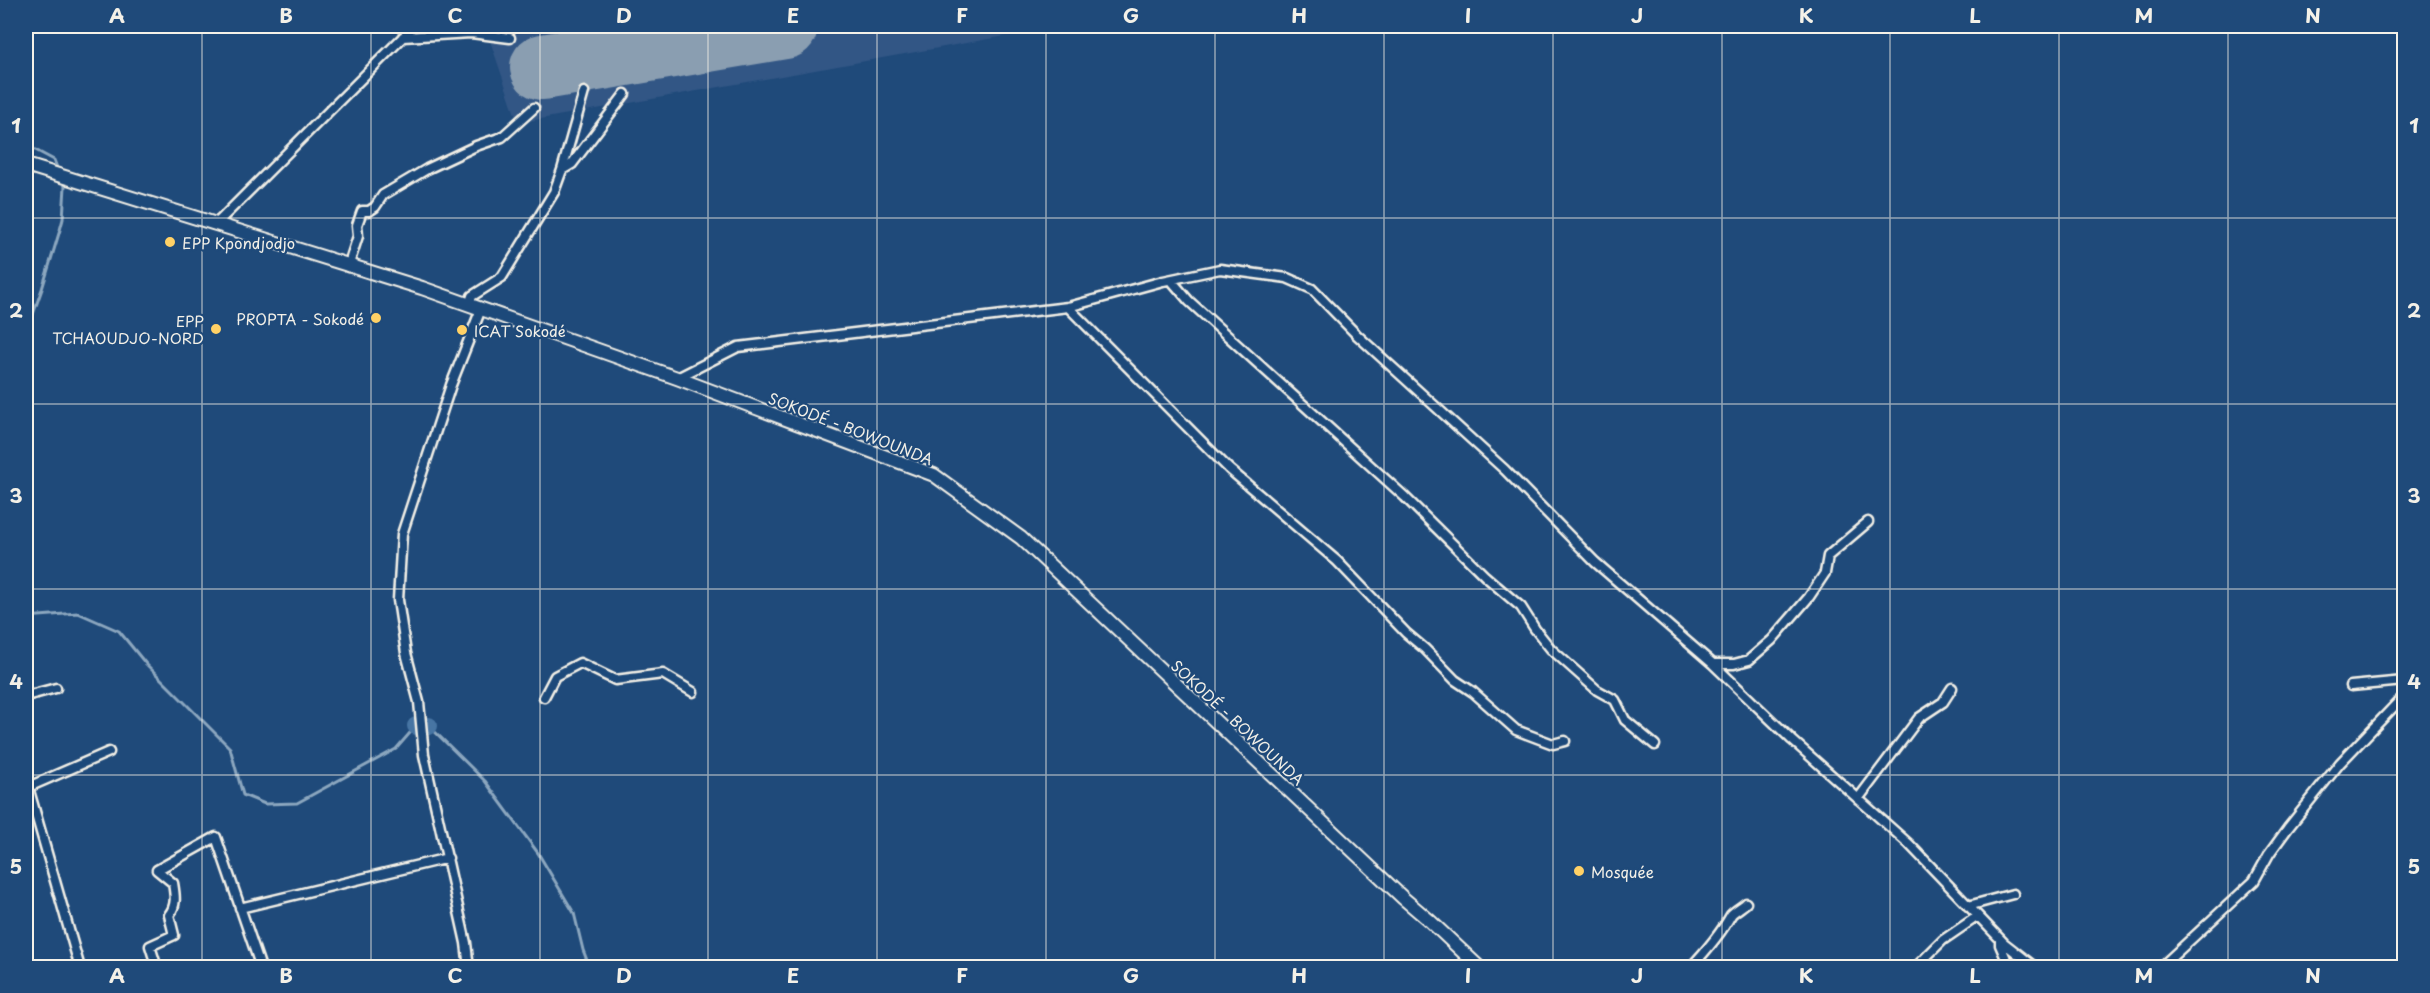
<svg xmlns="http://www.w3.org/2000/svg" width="2430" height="993" viewBox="0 0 2430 993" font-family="'Playpen Sans',sans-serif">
<rect width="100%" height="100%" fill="#1f4a7a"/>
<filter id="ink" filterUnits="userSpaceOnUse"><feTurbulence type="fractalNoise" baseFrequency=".0167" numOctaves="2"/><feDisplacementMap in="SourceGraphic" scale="12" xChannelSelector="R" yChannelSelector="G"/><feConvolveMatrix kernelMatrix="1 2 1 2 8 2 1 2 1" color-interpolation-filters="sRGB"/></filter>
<g filter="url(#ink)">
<path fill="#325685" d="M485 26H1061L518 123Z"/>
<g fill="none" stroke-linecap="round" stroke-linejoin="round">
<path stroke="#8ca7bf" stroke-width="3" d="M26 145 54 160 59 173
M26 334 42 289 60 230 63 219 65 186 63 181
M26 617 78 613 119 631 146 664 230 748 243 795 265 804 297 803 396 749 416 726
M429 726 485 781 538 853 574 913 583 950 590 968"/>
<path stroke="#4775a3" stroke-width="18" d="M416 726H429"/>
<path stroke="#8a9eb1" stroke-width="66" d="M543 67 785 26"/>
<defs>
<path id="minor" d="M403 37 471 33 510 38
M562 170 584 92
M216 224 414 26
M348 267 358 236 357 225 362 211H369L375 207 383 195 427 169 476 146 502 137 534 108
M1171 280 1189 301 1405 497 1485 576 1521 607 1535 629 1551 649 1597 690 1615 700 1625 720 1655 745
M469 305 472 296 502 277 554 192 562 170 572 164 625 94
M1068 307 1229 469 1337 561 1406 633 1425 649 1455 680 1473 692 1516 730 1553 744 1565 741
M677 378 738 347 1068 307 1163 281 1220 269 1287 278 1312 289 1357 335 1505 470 1595 562 1713 664 1792 740 1909 844 2004 943 2036 968
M1713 664H1734L1749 660 1772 640 1809 597 1825 573 1828 556 1868 522
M2351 686 2404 681
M26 696 56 688
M544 697 555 676 580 663 615 680 663 674 693 692
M28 787 80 968
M26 788 109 752
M1858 799 1919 718 1943 702 1952 688
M1968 906 2013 894
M240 908 448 858
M2000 939V945L2010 968
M157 968 150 946 174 935 169 915C177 905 175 895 173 883L157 870 216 837 261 968
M469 968 466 943 424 755 419 702 406 653 398 600 402 534 451 385 481 309
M1690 968C1706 951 1720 935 1731 915 1734 911 1742 907 1746 903
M1915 968 1943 940 1978 916
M2160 968 2254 881 2269 854 2288 828 2340 763 2404 696
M2401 968 2404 961"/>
<path id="secondary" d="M26 165 422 288 677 378 934 475 1021 538 1403 898 1430 921 1480 968"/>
</defs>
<use href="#minor" stroke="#f4f1e8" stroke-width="13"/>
<use href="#secondary" stroke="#f4f1e8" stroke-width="16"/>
<use href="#minor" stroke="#1f4a7a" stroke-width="8"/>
<use href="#secondary" stroke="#1f4a7a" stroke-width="12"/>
</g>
</g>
<path fill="none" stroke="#f4f1e8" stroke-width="1.5" stroke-opacity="0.55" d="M202 26V968M371 26V968M540 26V968M708 26V968M877 26V968M1046 26V968M1215 26V968M1384 26V968M1553 26V968M1722 26V968M1890 26V968M2059 26V968M2228 26V968M26 218H2404M26 404H2404M26 589H2404M26 775H2404"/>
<g fill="#ffd166" stroke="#1f4a7a" stroke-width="2">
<circle cx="170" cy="242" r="6"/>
<circle cx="376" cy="318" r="6"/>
<circle cx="216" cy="329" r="6"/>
<circle cx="462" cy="330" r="6"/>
<circle cx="1579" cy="871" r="6"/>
</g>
<g text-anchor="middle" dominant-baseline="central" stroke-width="4.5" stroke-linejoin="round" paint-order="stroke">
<g font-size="15" fill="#f4f1e8" stroke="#1f4a7a" text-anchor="start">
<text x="182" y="242">EPP Kpondjodjo</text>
<text x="364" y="318" text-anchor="end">PROPTA - Sokodé</text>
<text x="204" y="320" text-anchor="end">EPP<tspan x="204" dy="17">TCHAOUDJO-NORD</tspan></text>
<text x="474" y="330">ICAT Sokodé</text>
<text x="1591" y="871">Mosquée</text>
</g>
<g font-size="15" fill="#f4f1e8" stroke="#1f4a7a">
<text transform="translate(851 428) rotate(21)">SOKODÉ - BOWOUNDA</text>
<text transform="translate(1238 722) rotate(43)">SOKODÉ - BOWOUNDA</text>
</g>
</g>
<rect width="2430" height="993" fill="none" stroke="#1f4a7a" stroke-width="66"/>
<rect x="33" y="33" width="2364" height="927" fill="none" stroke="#f4f1e8" stroke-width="2"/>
<g font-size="20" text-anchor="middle" font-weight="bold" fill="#f4f1e8">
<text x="117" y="23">A</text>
<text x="286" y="23">B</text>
<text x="455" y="23">C</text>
<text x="624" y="23">D</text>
<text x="793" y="23">E</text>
<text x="962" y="23">F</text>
<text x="1131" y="23">G</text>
<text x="1299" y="23">H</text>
<text x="1468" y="23">I</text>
<text x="1637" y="23">J</text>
<text x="1806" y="23">K</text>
<text x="1975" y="23">L</text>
<text x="2144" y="23">M</text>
<text x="2313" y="23">N</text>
<text x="16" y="133">1</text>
<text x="2414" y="133">1</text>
<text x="16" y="318">2</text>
<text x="2414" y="318">2</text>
<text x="16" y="503">3</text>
<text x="2414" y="503">3</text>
<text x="16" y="689">4</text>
<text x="2414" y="689">4</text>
<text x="16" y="874">5</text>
<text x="2414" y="874">5</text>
<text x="117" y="983">A</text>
<text x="286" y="983">B</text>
<text x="455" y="983">C</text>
<text x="624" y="983">D</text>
<text x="793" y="983">E</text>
<text x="962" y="983">F</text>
<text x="1131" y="983">G</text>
<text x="1299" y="983">H</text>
<text x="1468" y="983">I</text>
<text x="1637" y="983">J</text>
<text x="1806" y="983">K</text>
<text x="1975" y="983">L</text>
<text x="2144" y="983">M</text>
<text x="2313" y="983">N</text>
</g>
</svg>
